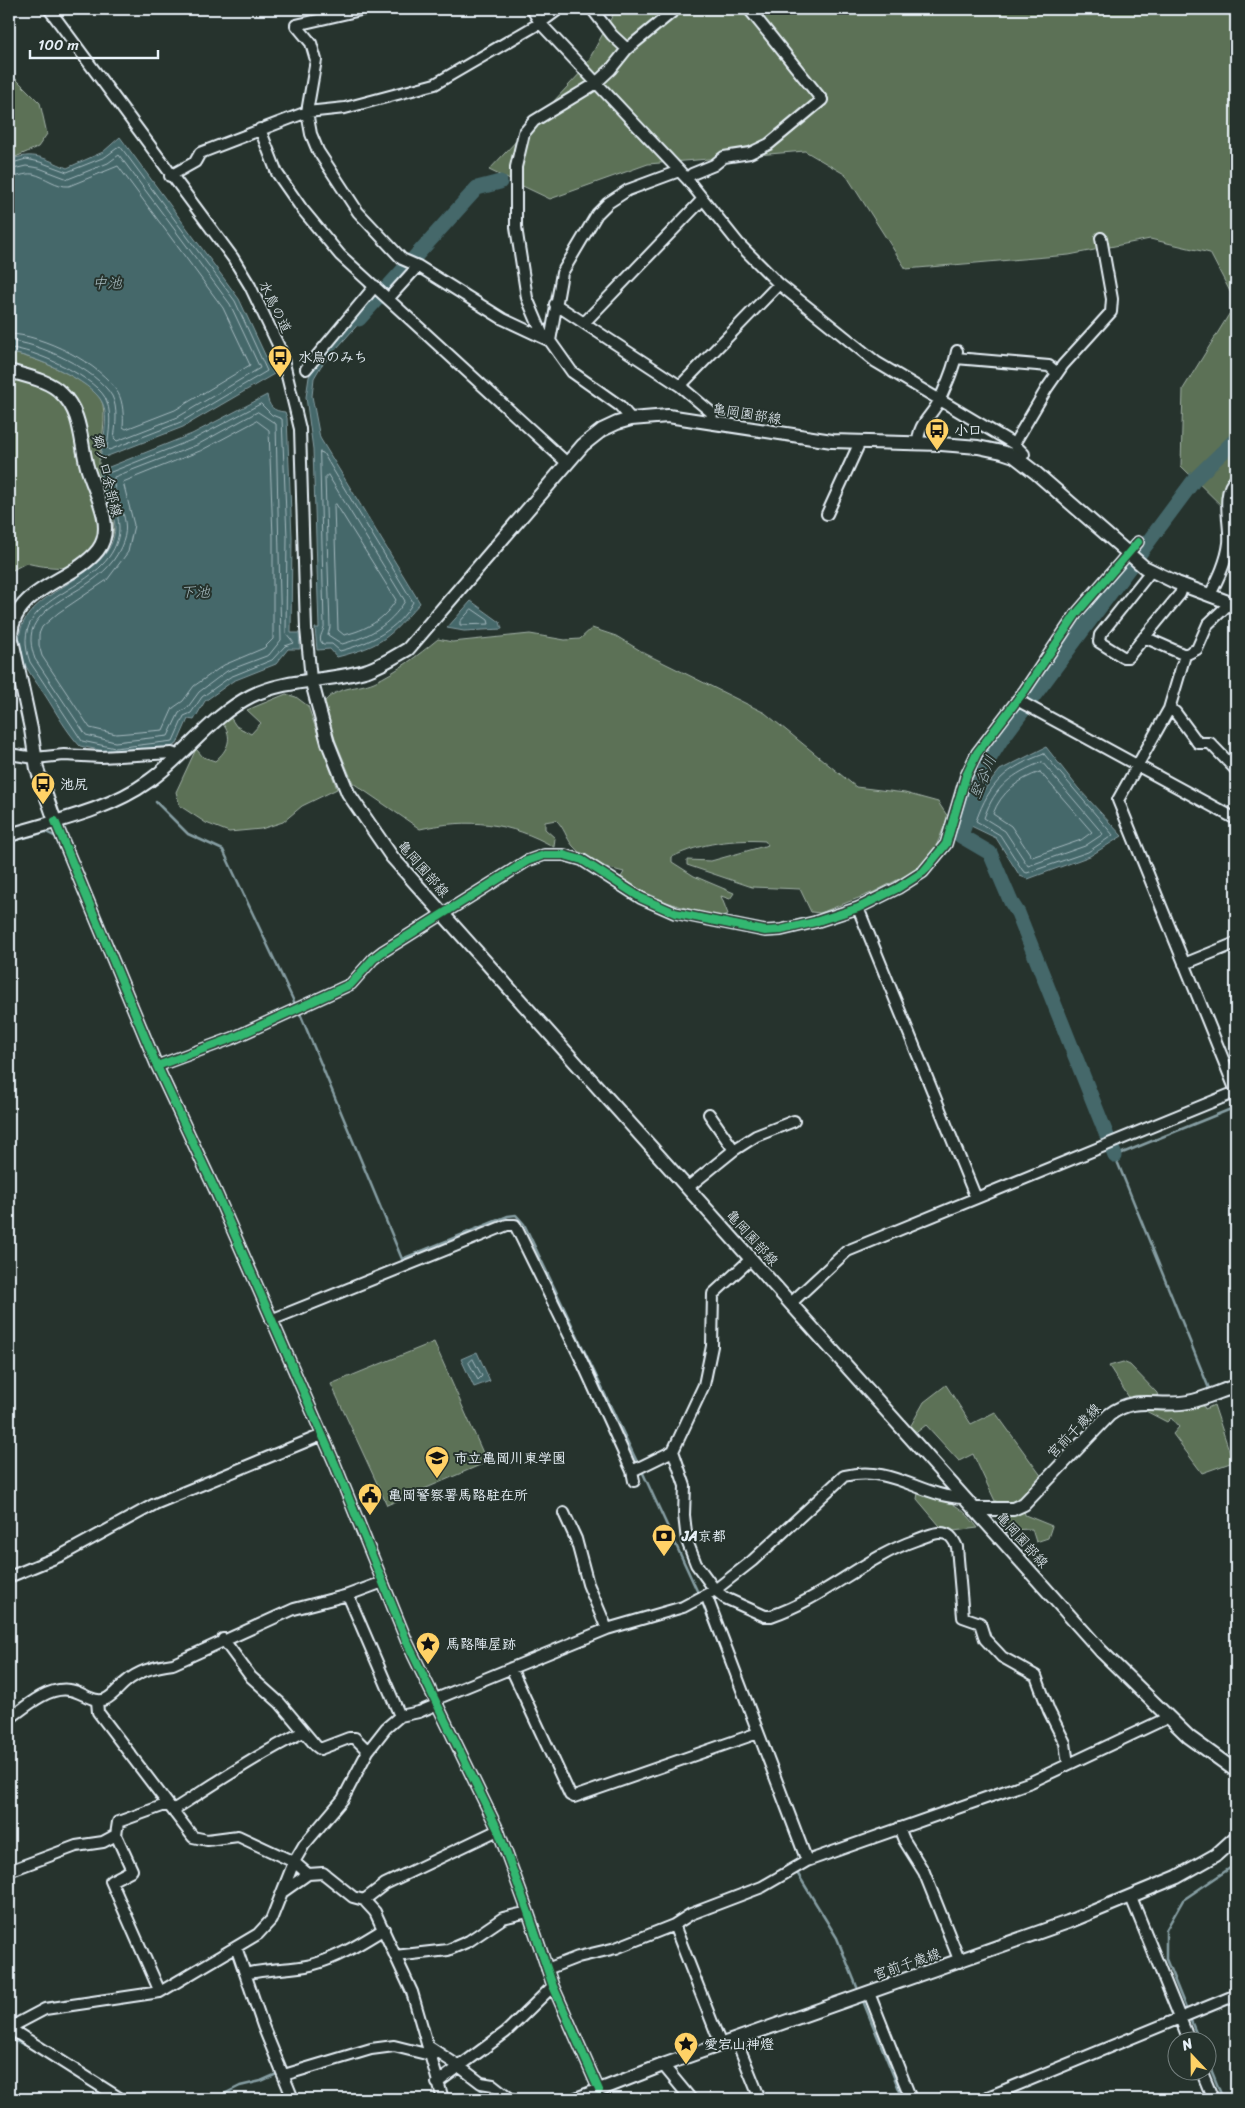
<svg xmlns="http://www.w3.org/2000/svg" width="1245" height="2108" viewBox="0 0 1245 2108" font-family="Sriracha,'Klee One',sans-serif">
<rect width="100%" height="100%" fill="#26332d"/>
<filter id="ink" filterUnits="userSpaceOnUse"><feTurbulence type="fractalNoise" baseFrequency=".02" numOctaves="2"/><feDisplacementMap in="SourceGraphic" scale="10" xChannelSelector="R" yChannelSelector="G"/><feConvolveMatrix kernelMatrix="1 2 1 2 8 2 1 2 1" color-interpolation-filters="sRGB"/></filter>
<g filter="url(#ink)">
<path fill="#5b7156" stroke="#a2b1a7" d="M616 9H1236V520L1181 466 1183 389 1236 303 1210 253 1150 239 1069 255 906 269 846 175 805 151 648 164 550 199 489 170 584 69Z
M9 78 16 79 40 103 47 134 38 147 9 160Z
M9 353C30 354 99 383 103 405 107 428 98 448 99 470 100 477 103 485 105 492 117 532 119 532 95 566 71 568 50 569 26 563L9 572Z
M592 628 616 636 646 654 765 713 856 787 905 793 938 802 948 817 935 849 920 868 874 892 820 913 811 912 800 889 752 887 687 865V860L711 861 768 845 765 841C733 839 701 843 672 857V862L694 876 734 893 730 899 721 896 728 914 722 917C687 909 650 900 620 879L624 872C604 867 587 862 573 846 566 838 564 827 556 820L545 822V829L555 838 554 847C511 822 468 818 420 829L353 783 327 720 325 701C338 686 357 689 374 682 398 671 417 656 438 639L452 642 530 634 565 640 580 639Z
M286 694 296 697 308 706 337 789 302 806 283 822 261 829 229 832 206 823 180 806 176 792 196 749 203 757 215 761C228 750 234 737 222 723L230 717 236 726 251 734 261 723 247 710Z
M434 1342 487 1462 387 1505 331 1384Z
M1123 1362 1130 1365 1157 1393 1158 1397 1130 1399 1109 1366Z
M946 1385 971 1424 995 1412 1042 1477 1022 1498 1025 1515 1052 1526 1048 1538 1036 1542 1032 1529 1009 1530 1004 1503 995 1501 973 1454 959 1461 926 1425 917 1432 910 1427 924 1402Z
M1202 1403 1205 1409 1214 1405 1233 1462 1202 1473 1173 1434 1179 1427 1171 1418 1167 1422 1140 1408Z
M918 1493C950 1502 957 1501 978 1528L945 1532 917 1499Z"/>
<path fill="#44676a" stroke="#869ea3" d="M120 137 239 299 274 374 183 427 100 459C102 443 110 418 102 402 92 381 31 354 9 353V160C35 151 43 158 67 168L103 152Z
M357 317 361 321 321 366 314 378 312 396 320 438 420 603C388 638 384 645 337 657L330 649 317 650 315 628H319L313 449 306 397 309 377 317 361Z
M267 395C269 407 273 411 285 412L287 418 292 537 291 633H299L300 649H288L276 664 233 681 205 701 194 720 188 719 177 744 168 748 114 753 80 746C66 731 56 712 45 695 36 681 22 666 20 648 10 588 115 584 115 526 115 514 103 484 99 471L192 434Z
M471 601 500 622 502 629 464 631 447 628Z
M1046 747 1078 788 1122 836 1090 856 1028 879 1020 876 996 838 969 825 980 795 1000 770Z
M477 1352 490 1381 474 1387 461 1359Z"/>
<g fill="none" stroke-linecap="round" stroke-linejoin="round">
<path stroke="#a6babf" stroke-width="1" d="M9 164 26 159 40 162 67 172 105 157 120 146 235 301 267 371 181 422 109 450 107 448C109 432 112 417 107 402 101 379 31 348 9 348
M9 170 26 166 39 168 68 179 108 163 119 155 230 304 260 368 178 417 117 441 114 438C116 426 118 408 112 396 97 370 38 342 9 341
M9 178C18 177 24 173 33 174 46 177 56 187 69 186L118 166 223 308 250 365 175 410 126 429 123 427C124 417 123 401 118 393 102 364 41 334 9 334
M261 404 272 415 282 419 287 537 286 633 294 643 285 646 272 660 230 677 202 697 191 713 184 716 173 741 115 748 82 741 30 662C6 594 96 596 116 544 126 519 108 498 106 474L194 439Z
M258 412 276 424 281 640 269 655 227 671 199 692 188 707 179 713 168 736 115 742 86 735 35 659C31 648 28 634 36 622 57 592 103 588 121 547 135 517 112 502 114 477L197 445Z
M257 421 269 430 273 537V639L264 648 224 665 194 686 183 701 173 708 163 730 116 734 90 728 42 656 39 645V634L42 627 58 613 107 580 128 552 134 525 123 482 200 451Z
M320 452 323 453 413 602C398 630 370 643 340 651L332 644H323C317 639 323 633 324 627Z
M328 475 405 601C390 625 369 637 342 644L328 635 330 627 325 478Z
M336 504 396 600C384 620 366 630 344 635L338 630 334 506Z
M472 609 488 620 489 624 460 625V622Z
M1044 754 1113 835 1088 852 1027 873 1023 871 1000 835 976 821C990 782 1006 768 1044 754Z
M1042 762 1103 834 1085 846 1028 866 1005 831 984 818C995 786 1012 774 1042 762Z
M1040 772 1092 832 1081 840 1032 857 1011 826 993 814C1001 792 1019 779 1040 772Z
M473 1359 482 1376 478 1380 469 1363Z"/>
<path stroke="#869ea3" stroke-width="2.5" d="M156 802 188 834 223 850 296 1006
M9 842 46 832 56 837
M299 1011 402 1259 508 1216 516 1215 524 1224 639 1466
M1210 1391 1115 1156 1236 1107
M1229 1417 1236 1439
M642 1471 699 1595
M702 1602 739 1696
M768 1771 799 1856
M796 1871 837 1938 857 1987
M863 2001 903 2099
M1187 2011 1166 1959V1930L1183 1900 1236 1864
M1189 2016 1199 2040
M9 2039 29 2046
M1208 2062 1223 2099
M73 2075 111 2099
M478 2087 490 2099
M161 2099 179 2096 214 2099 240 2086 261 2081 279 2073"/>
<path stroke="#44676a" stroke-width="15" d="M359 319 477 188 500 182
M1115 1156 1018 913 1011 902 990 853 961 836 984 767 1001 740 1195 479 1236 439"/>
<defs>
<path id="minor" d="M49 9 233 258 250 286 281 351 300 429 306 629 311 679
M365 9 296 25 311 43 316 60 307 112 311 134 318 151 358 212 402 259 418 266 503 319 550 341 572 372 620 406 631 419
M532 9 540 23 687 179 739 244 779 284 876 362 1014 444 1024 454 1019 459
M592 9 612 35 627 49
M260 129 277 173 302 209 340 255 566 462
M170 176 195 162 200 153 307 112 345 108 435 84 540 23 559 9
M687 179 692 174 714 165 724 157 750 153 769 144 822 100 749 9
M388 299 418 266
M555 304 680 386 712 413 711 423
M584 323 703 199
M544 338 527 298 516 227V167L524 133 534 121 595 84 611 69 627 49 676 9
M550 341 562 273 597 214 608 203 628 190 679 171
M956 358 1049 366 1057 373
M306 369 375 286
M680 386 779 284
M918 444C918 422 932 417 940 399 947 383 954 369 957 351
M1014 444 1047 388 1063 365 1111 312 1112 299 1101 238
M827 514 860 442
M1151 571 1100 635 1099 642 1123 657H1128L1180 594 1183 585
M1210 595C1218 579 1227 561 1229 543 1231 525 1220 492 1236 479
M1230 603 1208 624 1197 649 1185 655 1169 709 1118 800 1236 1091
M1144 637 1185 655
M1017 700 1236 819
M1169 709 1175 712 1198 743H1210L1236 770
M9 754 35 758 64 755 101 757 172 753 179 756
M55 821 157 1066 216 1192 335 1464 407 1642 498 1830 528 1912 553 1986 599 2090
M858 908 976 1198
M1184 964 1236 943
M157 1066 233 1038 351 984 373 959 382 952 527 861 544 855H564L582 860 641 898 675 913 765 931 781 930 815 922 858 908 898 888 923 872 946 844 966 776 977 753 1025 690 1076 614 1138 542
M709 1114 734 1150
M687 1188 734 1150 756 1136 794 1121
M751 1259 713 1294 712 1346 704 1385 673 1451 685 1486 684 1515 687 1541 696 1564 715 1590 725 1598 765 1616H771C823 1599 864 1558 916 1540 922 1538 930 1534 938 1533 949 1532 953 1538 957 1547L963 1617 980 1623 985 1639 1002 1657 1036 1676 1049 1711 1065 1743 1068 1764
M791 1303 847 1251 1236 1092
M271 1320 507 1225H515L579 1355 632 1471
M634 1481 632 1471 673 1451
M564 1513 576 1539 588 1584 607 1629
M9 1577 60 1556 155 1504 322 1435
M348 1595 400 1716
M706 1595 807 1861
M223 1639 251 1677 280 1703 316 1746 320 1749 349 1738H355L368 1751
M511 1668 570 1795 574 1797 758 1733
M436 1699 607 1629 683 1607 715 1590 752 1561 844 1476C892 1464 920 1497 964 1498
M97 1701 98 1712 193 1837 207 1840 238 1836 294 1862 308 1874
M9 1719C25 1707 48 1686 70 1690 83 1692 94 1704 106 1699 114 1695 120 1686 127 1681 140 1670 157 1666 173 1664L294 1609 348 1595 383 1582
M173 1810C216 1783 257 1755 303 1732
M899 1828 904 1840 924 1872 960 1962
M9 1871 76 1846 103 1842 116 1835
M284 1891 308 1874 323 1873 353 1897 364 1900 375 1912 412 1992 443 2099
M1131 1897 1189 2040
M364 1900 385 1884 498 1830
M674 1925 721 2045
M236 1947 263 2026 293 2099
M395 1956 448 1950 469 1941 503 1918 528 1912
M547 1969 578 1957 616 1948 674 1925 691 1914 762 1887 807 1861 1031 1782 1167 1718
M246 1974C267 1968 290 1970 311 1965 338 1958 361 1943 384 1929
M160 1992 111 1881 132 1870 116 1835 118 1822 168 1804
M869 1993 911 2099
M9 2028 45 2009 160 1992 258 1934 271 1920 294 1862 304 1845 343 1799 368 1751 386 1728 400 1716 419 1712 438 1704
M9 2028 121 2099
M736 2039 760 2099
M428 2046 460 2067 481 2083 493 2085 511 2099
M663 2065 691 2099
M1201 2070 1213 2099
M284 2075 371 2049 394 2046 430 2055
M437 2083 506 2032 553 1986
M983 2099 1236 1995"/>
<path id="major" d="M9 371C25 376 49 380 61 393 82 412 80 441 87 467 92 484 101 501 104 518 106 529 105 541 98 550 73 582 14 587 11 635L31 729 37 769 55 821
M311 679 328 743 348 793 392 857 1101 1651 1189 1737 1236 1771
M9 835C56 821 109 810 149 781 185 756 211 716 251 696 288 678 329 682 368 670 382 665 396 656 408 649L583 445 602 430 617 423 631 419 668 416 832 441 941 444 978 447 1002 452 1014 456 1036 473 1144 567 1177 583 1236 605
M974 1509H1013L1024 1504 1109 1415C1136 1394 1158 1408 1188 1402 1205 1399 1220 1391 1236 1386
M576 2099 663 2065 1068 1922 1177 1877 1216 1855 1236 1837"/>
</defs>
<use href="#minor" stroke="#e8f1f8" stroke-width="14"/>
<use href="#major" stroke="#e8f1f8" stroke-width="16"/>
<use href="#minor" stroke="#26332d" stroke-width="10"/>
<use href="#major" stroke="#26332d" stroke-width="12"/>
<defs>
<path id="cycleway" d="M55 821 157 1066 216 1192 335 1464 407 1642 498 1830 528 1912 553 1986 599 2090
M157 1066 233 1038 351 984 373 959 382 952 527 861 544 855H564L582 860 641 898 675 913 765 931 781 930 815 922 858 908 898 888 923 872 946 844 966 776 977 753 1025 690 1076 614 1138 542"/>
</defs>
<use href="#cycleway" stroke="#26332d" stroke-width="11"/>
<use href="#cycleway" stroke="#33b770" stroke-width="8"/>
</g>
</g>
<defs>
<symbol id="bus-pin" viewBox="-11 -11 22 30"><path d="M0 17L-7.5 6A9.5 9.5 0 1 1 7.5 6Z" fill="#ffd166" stroke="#26332d"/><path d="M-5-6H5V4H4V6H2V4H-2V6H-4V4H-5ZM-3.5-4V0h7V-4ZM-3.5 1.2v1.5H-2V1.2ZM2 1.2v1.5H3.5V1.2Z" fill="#111"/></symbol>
<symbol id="school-pin" viewBox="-11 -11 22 30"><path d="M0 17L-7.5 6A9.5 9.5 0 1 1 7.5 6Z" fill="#ffd166" stroke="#26332d"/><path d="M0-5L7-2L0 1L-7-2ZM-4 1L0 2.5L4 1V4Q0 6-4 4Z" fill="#111"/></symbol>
<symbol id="civic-pin" viewBox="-11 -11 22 30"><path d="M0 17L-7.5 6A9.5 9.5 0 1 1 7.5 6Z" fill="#ffd166" stroke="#26332d"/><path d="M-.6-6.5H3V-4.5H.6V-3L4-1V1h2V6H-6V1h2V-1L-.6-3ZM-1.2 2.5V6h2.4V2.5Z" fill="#111"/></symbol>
<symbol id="bank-pin" viewBox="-11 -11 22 30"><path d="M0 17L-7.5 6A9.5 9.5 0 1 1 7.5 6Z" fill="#ffd166" stroke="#26332d"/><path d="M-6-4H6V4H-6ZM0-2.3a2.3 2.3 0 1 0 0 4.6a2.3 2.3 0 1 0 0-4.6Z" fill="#111"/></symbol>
<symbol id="sight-pin" viewBox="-11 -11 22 30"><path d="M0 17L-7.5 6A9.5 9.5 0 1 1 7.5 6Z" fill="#ffd166" stroke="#26332d"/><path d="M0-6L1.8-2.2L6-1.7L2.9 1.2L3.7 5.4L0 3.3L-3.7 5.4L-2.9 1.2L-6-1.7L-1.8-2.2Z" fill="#111"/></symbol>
</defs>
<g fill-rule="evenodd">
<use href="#bus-pin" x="266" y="343" width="28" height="38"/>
<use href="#bus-pin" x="923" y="416" width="28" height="38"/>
<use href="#bus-pin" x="29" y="770" width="28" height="38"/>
<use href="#school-pin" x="423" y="1444" width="28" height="38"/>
<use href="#civic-pin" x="356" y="1481" width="28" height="38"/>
<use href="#bank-pin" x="650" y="1522" width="28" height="38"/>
<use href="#sight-pin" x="414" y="1630" width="28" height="38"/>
<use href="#sight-pin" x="672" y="2030" width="28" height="38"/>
</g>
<g text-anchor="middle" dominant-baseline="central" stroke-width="4" stroke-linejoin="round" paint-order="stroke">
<g font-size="14" fill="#e8f1f8" stroke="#26332d">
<text transform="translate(275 307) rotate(64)">水鳥の道</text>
<text transform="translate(747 414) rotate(9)">亀岡園部線</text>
<text transform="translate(107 476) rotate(76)">郷ノ口余部線</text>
<text transform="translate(423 869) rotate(49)">亀岡園部線</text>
<text transform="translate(752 1238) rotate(48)">亀岡園部線</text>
<text transform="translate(1074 1431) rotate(-46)">宮前千歳線</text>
<text transform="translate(1022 1540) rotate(48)">亀岡園部線</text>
<text transform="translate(907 1964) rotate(-19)">宮前千歳線</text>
</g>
<g font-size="14" font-weight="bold" fill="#e8f1f8" stroke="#26332d" text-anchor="start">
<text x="298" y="357">水鳥のみち</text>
<text x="954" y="430">小口</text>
<text x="60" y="784">池尻</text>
<text x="454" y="1458">市立亀岡川東学園</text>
<text x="388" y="1495">亀岡警察署馬路駐在所</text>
<text x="682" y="1536">JA京都</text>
<text x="446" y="1644">馬路陣屋跡</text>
<text x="704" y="2044">愛宕山神燈</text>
</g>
<g font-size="15" font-style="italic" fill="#a6babf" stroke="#26332d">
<text x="107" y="283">中池</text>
<text x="195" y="592">下池</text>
<text transform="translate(983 777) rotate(-67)">堅谷川</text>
</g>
</g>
<rect width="1245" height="2108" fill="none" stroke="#26332d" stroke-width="30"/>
<rect x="15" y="15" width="1215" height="2078" fill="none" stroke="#e8f1f8" stroke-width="2" filter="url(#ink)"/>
<g transform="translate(1192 2056) rotate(338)"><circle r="24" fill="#26332d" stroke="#747f7e"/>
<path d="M0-4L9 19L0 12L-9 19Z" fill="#ffd166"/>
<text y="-8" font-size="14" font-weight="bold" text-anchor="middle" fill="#e8f1f8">N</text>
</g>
<path d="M30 50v8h128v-8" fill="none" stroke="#e8f1f8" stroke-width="2.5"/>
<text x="38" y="50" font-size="15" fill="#e8f1f8" stroke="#26332d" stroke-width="4" paint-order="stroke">100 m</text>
</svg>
